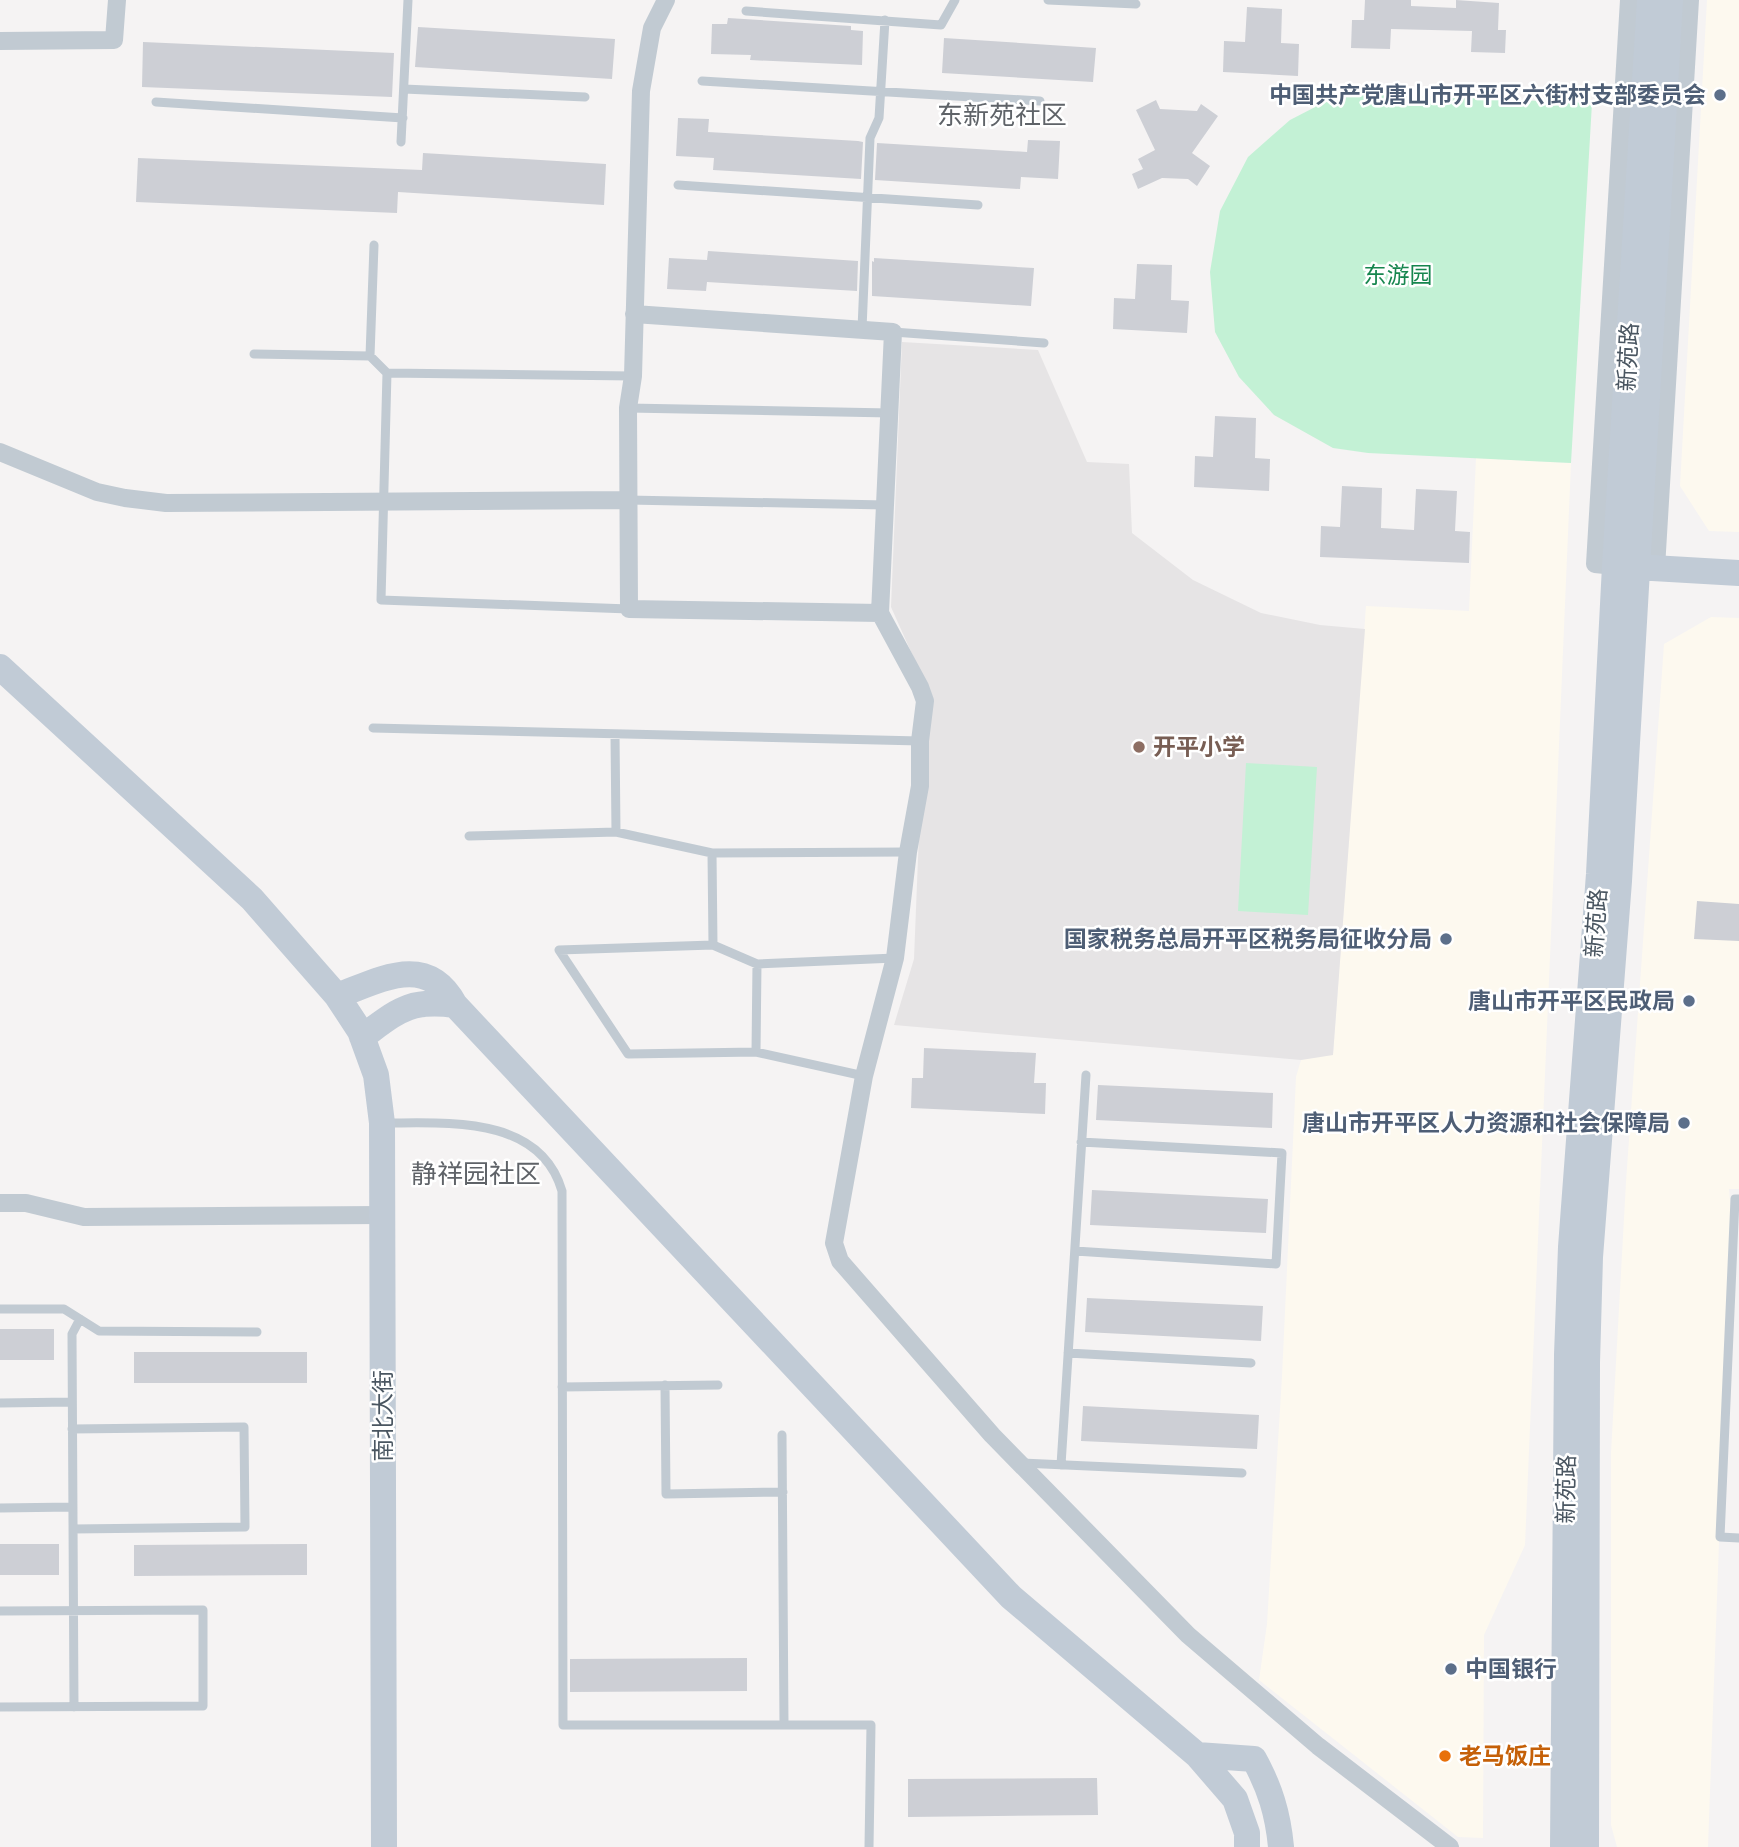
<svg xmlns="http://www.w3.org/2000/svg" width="1739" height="1847" viewBox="0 0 1739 1847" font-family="Cabin,'Noto Sans SC',sans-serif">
<rect width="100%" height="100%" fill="#f5f3f3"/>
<path fill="#fdf9ef" d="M1707 0H1739V532L1709 531 1680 486Z
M1476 458 1571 463 1525 1545 1484 1635 1483 1838 1458 1837 1259 1680 1267 1624 1282 1376 1296 1077 1301 1060 1333 1054 1366 606 1469 611Z
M1711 617 1739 618V1189H1729L1731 1211 1708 1847H1617L1611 1825V1453L1626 1182 1664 644Z"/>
<path fill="#e6e4e5" d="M902 342 1038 350 1087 462 1129 464 1132 533 1193 580 1261 613 1320 625 1365 629 1333 1055 1301 1060 894 1025 914 959 925 683 891 607Z"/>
<path fill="#c3f1d5" d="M1353 93 1592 103 1571 463 1368 453 1333 448 1274 415 1239 377 1215 332 1210 272 1220 211 1248 157 1290 120 1321 104Z
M1246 763 1317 767 1308 915 1238 911Z"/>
<path fill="#cdcfd5" d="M1365 0H1411V6L1456 8V0L1499 3 1498 30H1506L1505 53 1471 52 1472 31 1391 29 1390 49 1351 48 1352 20H1364Z
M1247 7 1282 9 1281 43 1299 44 1298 76 1223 72 1224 41 1245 42Z
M728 18 851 26V30L863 31 862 65 750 60 751 55 711 54 712 24H727Z
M418 27 615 39 612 79 415 67Z
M944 38 1096 48 1093 82 942 73Z
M143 42 394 53 392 97 142 87Z
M1156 100 1160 109 1197 111 1201 104 1218 116 1192 153 1210 166 1197 186 1188 179 1162 178 1138 189 1132 174 1143 169 1138 159 1155 150 1136 110Z
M678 118 709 119 708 132 858 141 863 142 861 179 713 170 714 158 676 156Z
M1028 140 1060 141 1058 179 1021 177 1020 189 875 180 877 143 1027 152Z
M423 153 606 164 604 205 398 192 397 213 136 202 138 158 422 170Z
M708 251 858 261 857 291 707 282 706 291 667 289 669 258 707 260Z
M874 258 1034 268 1031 306 872 296V261L874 262Z
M1137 264 1172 265 1171 300 1189 301 1187 333 1113 329 1114 298 1135 299Z
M1215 416 1256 418 1255 458 1270 459 1269 491 1194 487 1195 456 1213 457Z
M1342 486 1382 488 1381 528 1414 530 1416 489 1457 491 1455 531 1470 532 1469 563 1320 557 1321 526 1340 527Z
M1697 901 1739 904V941L1694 939Z
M924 1048 1036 1053 1034 1083H1046L1045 1114 911 1108 912 1078H923Z
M1098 1085 1273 1093 1272 1128 1096 1120Z
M1092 1190 1268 1199 1266 1233 1090 1225Z
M1087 1298 1263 1306 1261 1341 1085 1332Z
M0 1329H54V1360H0Z
M134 1352H307V1383H134Z
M1083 1406 1259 1415 1257 1449 1081 1441Z
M0 1544H59V1575H0Z
M307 1544V1575L134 1576V1545Z
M747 1658V1691L570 1692V1659Z
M1097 1778 1098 1815 908 1817V1779Z"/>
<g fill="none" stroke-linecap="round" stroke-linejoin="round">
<path stroke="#c1cad2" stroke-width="9" d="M1048 0 1136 4
M746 11 941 25 955 0
M702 81 1040 101
M404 89 585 97
M156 102 403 118
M401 142 408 0
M678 185 978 205
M862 329 870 138 879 118 885 20
M893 332 1044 343
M254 354 370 356 387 373 633 376
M370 356 374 245
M387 373 381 600 629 609
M628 408 890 413
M628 500 886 505
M373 728 920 741
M615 734 616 832
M469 836 616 832 712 853 908 852
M712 853 713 945
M756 1052 757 964
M864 1076 756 1052 628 1054 559 950 713 945 757 964 895 958
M385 1123C447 1123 540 1115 562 1191L563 1725H871L869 1847
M1739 1199H1735L1720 1537 1739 1538
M1075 1251 1276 1264 1282 1153 1081 1142
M0 1309H64L99 1331 257 1332
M1068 1353 1251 1363
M665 1385 666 1494 783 1492
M562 1387 718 1385
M0 1403 72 1402
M72 1429 244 1427 245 1527 73 1529
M782 1435 784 1725
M1022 1463 1242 1473
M1061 1465 1086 1075
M0 1508 73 1507
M0 1611 203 1610V1706L0 1707
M74 1707 72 1334 80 1319"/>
<path stroke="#c1cad2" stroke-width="18" d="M666 0 652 28 641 91 633 376 628 408 629 609 880 613
M0 41 114 40 117 0
M634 314 893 332 880 613 920 687 925 701 920 741V786L908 852 895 958 864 1076 834 1243 840 1261 992 1435 1188 1635 1318 1746 1450 1847
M0 452 97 492 125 498 166 503 628 500
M1615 566 1595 564 1629 0
M1656 568 1690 0
M0 1203H26L84 1217 383 1215"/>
<path stroke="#c1cbd6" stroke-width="26" d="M1618 566 1739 573
M0 667 252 899 337 996 360 1031 376 1075 382 1123 384 1847
M337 996C380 980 427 952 455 1005L1011 1597 1197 1755 1235 1799 1247 1833V1847
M362 1037C398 1011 408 999 455 1005
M1197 1755 1254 1759C1270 1788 1278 1814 1281 1847
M1563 1847 1567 1355 1571 1247 1599 874 1615 566 1650 0
M1586 1847 1587 1363 1590 1257 1619 881 1670 0"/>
</g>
<g fill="#5c6f8a" stroke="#fff" stroke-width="2.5">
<circle cx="1720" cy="95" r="7"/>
<circle cx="1446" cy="939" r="7"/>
<circle cx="1689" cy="1001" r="7"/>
<circle cx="1684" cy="1123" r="7"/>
<circle cx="1451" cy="1669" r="7"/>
</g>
<circle fill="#8d6e63" stroke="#fff" stroke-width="2.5" cx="1139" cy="747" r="7"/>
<circle fill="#e8710a" stroke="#fff" stroke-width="2.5" cx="1445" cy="1756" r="7"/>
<g text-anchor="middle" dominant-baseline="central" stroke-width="5" stroke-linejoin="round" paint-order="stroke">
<g font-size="23" font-weight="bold" fill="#4e5e75" stroke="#fff" text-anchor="end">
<text x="1706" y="95">中国共产党唐山市开平区六街村支部委员会</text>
<text x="1432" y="939">国家税务总局开平区税务局征收分局</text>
<text x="1675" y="1001">唐山市开平区民政局</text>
<text x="1670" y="1123">唐山市开平区人力资源和社会保障局</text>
<text x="1465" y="1669" text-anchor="start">中国银行</text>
</g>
<g font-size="23" fill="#17864f" stroke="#fff">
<text x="1398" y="275">东游园</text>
</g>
<g font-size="23" fill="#4a5661" stroke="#fff">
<text transform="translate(1628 357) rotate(-87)">新苑路</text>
<text transform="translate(1596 923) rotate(-86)">新苑路</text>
<text transform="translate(383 1416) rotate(-90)">南北大街</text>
<text transform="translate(1566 1489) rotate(-89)">新苑路</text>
</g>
<g font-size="23" font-weight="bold" fill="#785e54" stroke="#fff" text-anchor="start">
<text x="1153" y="747">开平小学</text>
</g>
<g font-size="23" font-weight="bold" fill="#c56008" stroke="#fff" text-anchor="start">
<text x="1459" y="1756">老马饭庄</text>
</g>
<g font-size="26" fill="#5f6368" stroke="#fff">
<text x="1002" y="115">东新苑社区</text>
<text x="476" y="1174">静祥园社区</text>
</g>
</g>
</svg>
